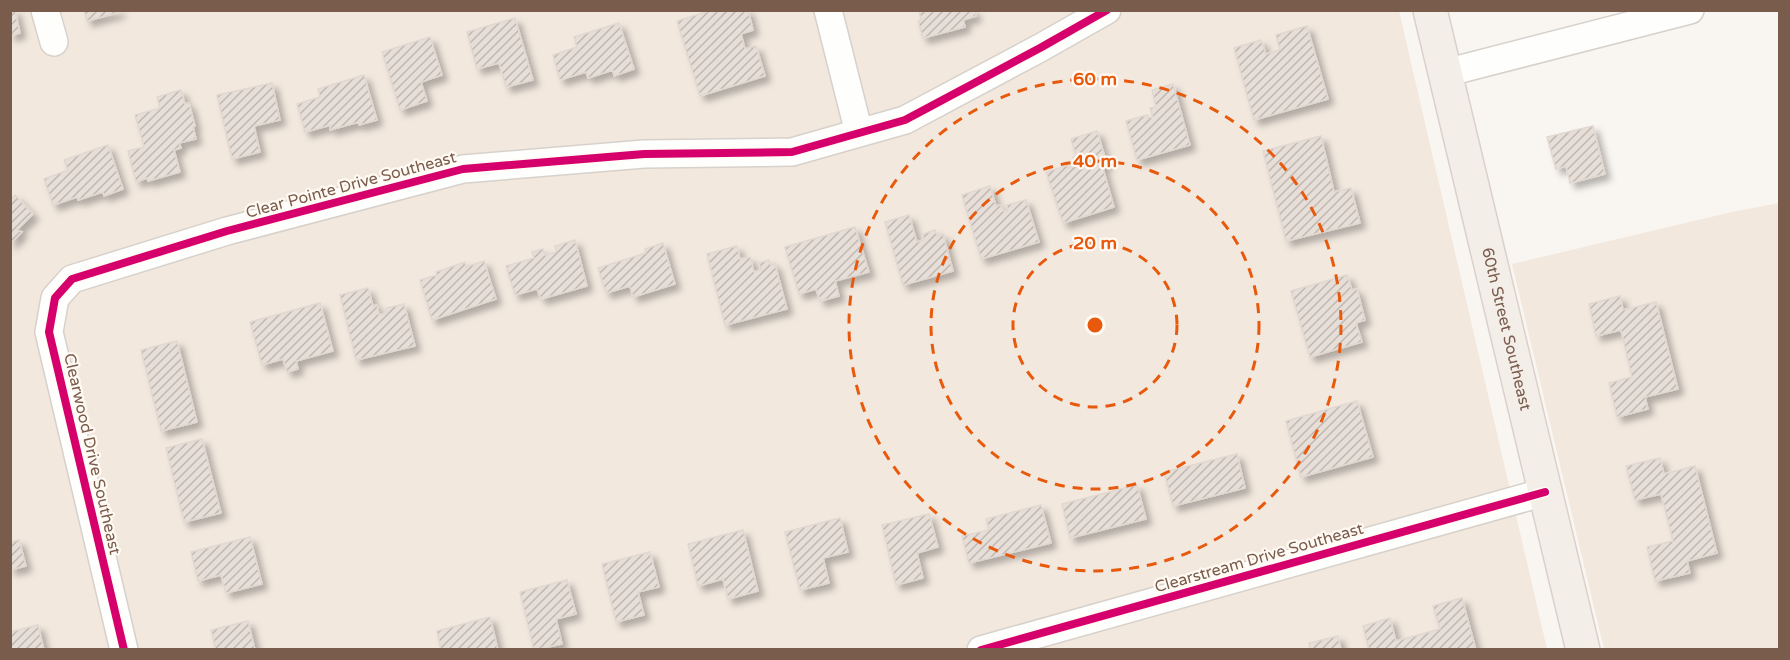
<svg xmlns="http://www.w3.org/2000/svg" width="1790" height="660" viewBox="0 0 1790 660" font-family="'Varela Round',sans-serif">
<defs>
<pattern id="building-hatch" width="6" height="6" patternUnits="userSpaceOnUse" patternTransform="scale(1.5)"><rect width="6" height="6" fill="#e6ded7"/><path d="M-1 1l2-2M0 6l6-6M5 7l2-2" fill="none" stroke="#bfb7b1"/></pattern>
<filter id="shadow"><feDropShadow dx="5.5" dy="5.5" stdDeviation="3" flood-color="#0004"/></filter>
</defs>
<rect width="100%" height="100%" fill="#f9f5f0"/>
<path fill="#f2e8de" d="M10 11H1399L1547 649H11Z
M1779 203V649H1604L1512 264 1732 212Z"/>
<path fill="url(#building-hatch)" stroke="#e2d8d2" stroke-width="1.5" filter="url(#shadow)" d="M10 10H15L20 33 10 36Z
M84 10H120V12L87 21Z
M712 10H748L753 30 741 34 745 49 756 46 765 76 700 96 677 21Z
M919 10H974L976 16 963 20 965 27 923 38 918 21 921 20Z
M515 18 533 80 506 87 499 63 477 69 467 32Z
M619 23 634 69 614 76 613 70 588 78 586 72 560 80 553 55 577 47 574 37Z
M1307 26 1328 99 1254 120 1234 48 1261 40 1266 54 1280 50 1276 35Z
M430 37 442 75 421 82 427 101 400 110 382 52Z
M364 75 377 120 359 125V122L330 130 331 125 305 132 297 104 320 97 318 89Z
M272 83 280 120 254 126 260 152 232 159 217 95Z
M1173 84 1190 145 1137 160 1126 121 1147 115 1148 118 1153 117 1150 108 1156 107 1152 90Z
M181 90 185 104 189 103 195 126 193 127 196 139 179 143 181 148 174 150 180 172 148 181 147 178 136 182 128 151 144 147 135 115 160 108 157 97Z
M1593 126 1605 174 1570 183 1566 166 1556 169 1547 137Z
M1097 131 1107 164 1102 165 1114 207 1063 223 1046 172 1069 165V168L1076 166 1073 157 1076 156 1071 139Z
M1321 136 1334 192 1351 188 1360 223 1286 241 1263 151Z
M108 145 123 189 104 196 103 192 78 200 77 197 53 205 44 179 68 170 64 160Z
M990 186 996 206 1001 205 1004 212 1008 211 1007 205 1026 200 1039 242 981 259 962 195Z
M15 195 33 214 17 230 22 232 10 244V200Z
M909 215 917 242 924 240 923 234 935 230 937 236 943 234 953 271 903 285 885 222Z
M855 227 869 272 835 281 839 296 820 301 816 289 799 294 785 247Z
M575 240 587 286 541 299 537 289 515 295 506 266 534 258 532 252 543 249 545 255 556 252 555 246Z
M663 243 675 284 633 297 630 286 606 293 598 268 646 253 645 249Z
M737 246 740 259 750 257 754 272 761 270 759 263 769 260 771 265 775 264 787 309 725 325 707 254Z
M484 261 496 299 432 320 420 280 437 275 436 272 465 262 466 267Z
M1347 275 1352 290 1357 289 1365 320 1356 323 1362 342 1310 357 1291 291Z
M368 288 373 306 377 305 379 315 387 313V308L404 304 415 346 356 360 340 295Z
M1620 296 1623 310 1656 302 1678 389 1645 397 1648 409 1617 417 1609 383 1632 377 1621 330 1596 336 1589 304Z
M320 303 333 351 296 361 298 369 287 372 283 359 262 365 250 322Z
M177 341 197 422 161 431 141 350Z
M1357 401 1373 457 1301 477 1286 421Z
M202 439 221 513 184 522 166 448Z
M1237 454 1245 488 1173 506 1164 472Z
M1660 458 1664 474 1695 466 1717 553 1687 561 1690 573 1655 581 1647 547 1673 541 1661 494 1635 500 1626 466Z
M1137 485 1146 519 1070 538 1062 504Z
M1041 505 1051 543 969 563 962 536 989 530 986 519Z
M929 514 938 547 917 553 923 578 896 585 882 525Z
M840 518 848 552 823 558 829 583 800 590 785 532Z
M743 530 758 591 728 599 723 579 698 586 688 544Z
M250 537 262 584 226 593 221 575 198 581 191 552Z
M19 540 26 566 10 570V542Z
M650 552 659 587 638 592 644 615 616 622 602 564Z
M567 580 576 614 556 619 562 644 534 650 520 592Z
M1462 598 1476 650H1369L1363 626 1390 618 1396 641 1440 629 1433 606Z
M490 617 498 650H441L437 631Z
M248 621 255 650H216L211 630Z
M38 625 44 650H10V632Z
M1338 636 1341 650H1310L1309 643Z"/>
<g fill="none" stroke-linecap="round" stroke-linejoin="round">
<defs>
<path id="minor" d="M45 10 54 42
M828 10 859 133
M1445 73 1690 10
M124 650 49 332 55 298 72 279 227 231 463 169 644 154 792 152 905 120 1040 48 1107 10
M981 650 1545 492"/>
<g id="major">
<path id="s1" d="M1430 10 1583 650"/>
</g>
</defs>
<use href="#minor" stroke="#d7d1cb" stroke-width="30"/>
<use href="#major" stroke="#dad1cc" stroke-width="36"/>
<use href="#minor" stroke="#fefefd" stroke-width="27"/>
<use href="#major" stroke="#f3eee8" stroke-width="33"/>
<defs>
<path id="cycleway" d="M124 650 49 332 55 298 72 279 227 231 463 169 644 154 792 152 905 120 1040 48 1107 10
M981 650 1545 492"/>
</defs>
<use href="#cycleway" stroke="#fffaf3" stroke-width="11"/>
<use href="#cycleway" stroke="#d6006c" stroke-width="8"/>
</g>
<g fill="none" stroke="#e8590c" stroke-width="3" stroke-dasharray="10 8">
<circle cx="1095" cy="325" r="82"/>
<circle cx="1095" cy="325" r="164"/>
<circle cx="1095" cy="325" r="246"/>
</g>
<g text-anchor="middle" dominant-baseline="central" stroke-width="4.5" stroke-linejoin="round" paint-order="stroke">
<g font-size="16" fill="#7a5c4d" stroke="#fffaf3">
<text transform="translate(351 185) rotate(-15)">Clear Pointe Drive Southeast</text>
<text stroke="none"><textPath href="#s1" startOffset="328">60th Street Southeast</textPath></text>
<text transform="translate(92 454) rotate(77)">Clearwood Drive Southeast</text>
<text transform="translate(1259 558) rotate(-16)">Clearstream Drive Southeast</text>
</g>
</g>
<circle cx="1095" cy="325" r="9" fill="#e8590c" stroke="#fffaf3" stroke-width="3"/>
<g font-size="18" text-anchor="middle" font-weight="bold" fill="#e8590c" stroke="#fffaf3" stroke-width="4.5" stroke-linejoin="round" paint-order="stroke">
<text x="1095" y="85">60 m</text>
<text x="1095" y="167">40 m</text>
<text x="1095" y="249">20 m</text>
</g>
<rect width="1790" height="660" fill="none" stroke="#7a5c4d" stroke-width="24"/>
</svg>
